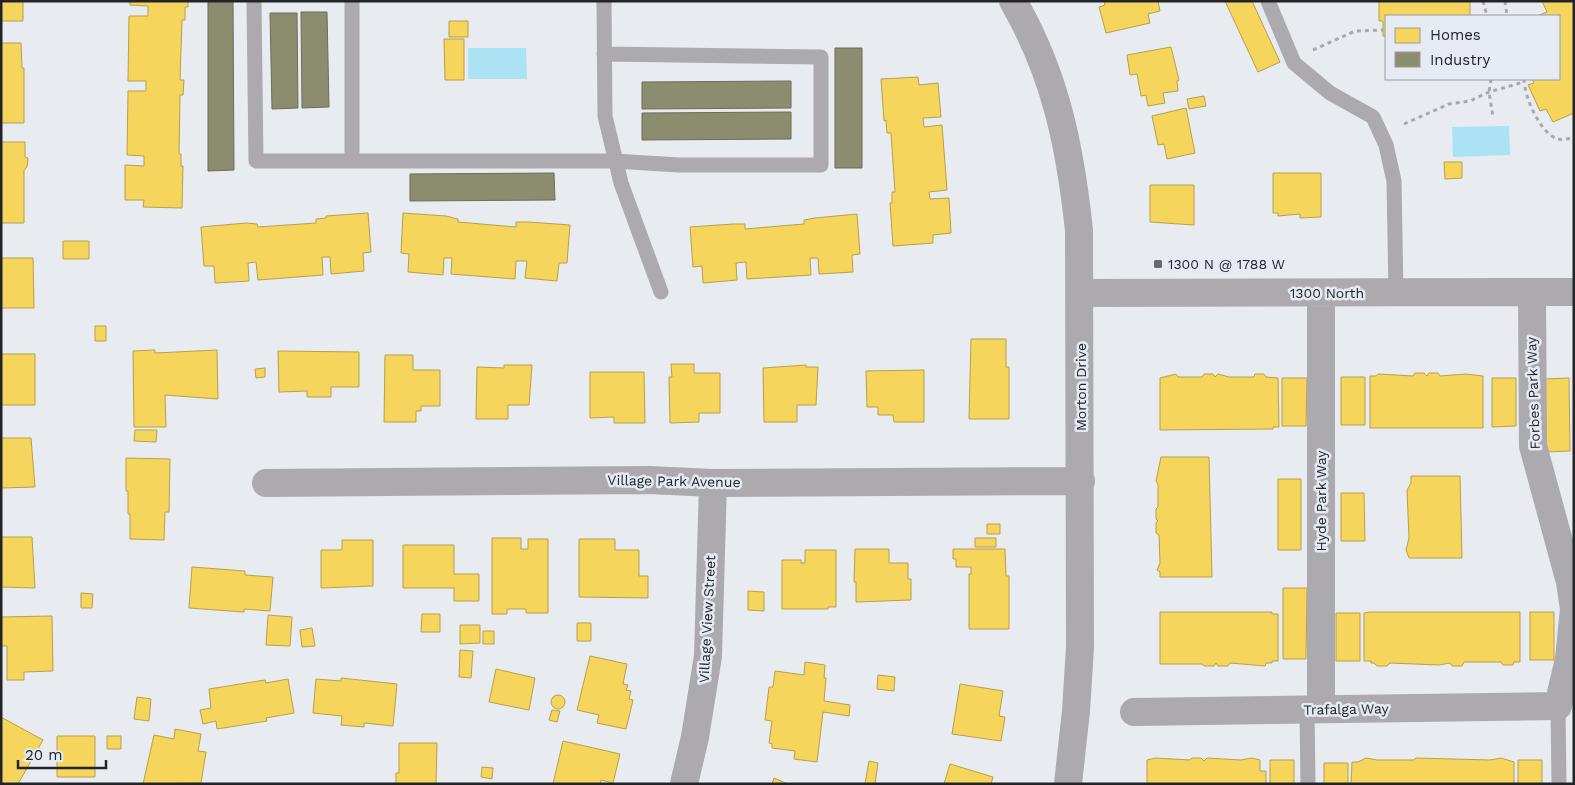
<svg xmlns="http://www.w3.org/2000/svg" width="1575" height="785" viewBox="0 0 1575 785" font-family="'Work Sans',sans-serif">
<rect width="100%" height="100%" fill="#e8ebf0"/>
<path fill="#abe3f4" d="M468 48H526L527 79H468Z
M1509 126 1510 155 1453 157 1452 127Z"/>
<path fill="#f6d55c" stroke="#b6a04c" d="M1 1H23V21H1Z
M130 1H188V7H185V20H182L180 80H184L183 95H180L179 154H181V166H183L182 208 143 207 144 200H125V165L144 166V156L127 155 128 91H146V81H128L129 16H148V6L130 5Z
M1104 1H1158L1160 11 1148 14 1150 23 1106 33 1099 7 1105 5Z
M1225 1H1252L1280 62 1258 72Z
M1379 1H1470V16H1386V36H1383V21H1379Z
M1542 1H1574V113L1553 122 1546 109 1540 111 1528 85 1534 83 1532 79H1559V16H1537L1547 12Z
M449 21H468V37H449Z
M444 39H464V80H445Z
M1 43H21L22 68H24V123H1Z
M1171 47 1179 80 1177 81 1178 91 1163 93 1165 103 1148 106 1146 95 1141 96 1137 74 1130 75 1127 55Z
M918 77 919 85 938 83 941 117 923 118 924 127 942 125 947 190 929 192 930 199 949 198 951 233 933 235V243L893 246 890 203H892V192H895L891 133H887L886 120 884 121 881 79Z
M1204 96 1206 106 1189 109 1187 99Z
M1186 108 1195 153 1167 159 1164 144 1158 145 1152 116Z
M1 142H25V157L28 158 27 167 24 170V223H1Z
M1444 162H1462V178L1445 179Z
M1273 173H1321V217L1300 218V214L1278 216V213H1273Z
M1150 185H1194V225L1150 222Z
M368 213 371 252 363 253 364 271 331 274 330 257H322L323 275 258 280 256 262 248 263 249 281 215 283 214 266H204L201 227 246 223 257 224 258 227 316 223V219L326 218V216Z
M403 213 446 216 458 219V222L516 227V222H528L570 225 567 263H559L557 281 525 278 527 261H516L515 279 451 274 452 258H444L443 275 408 272 409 254 401 253Z
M857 214 860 254 852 255 853 272 819 274 818 258H810L811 275 747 279 746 262 736 263 737 280 703 283 702 266 693 267 690 227 733 224H745V229L804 224V220L815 218Z
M63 241H89V259H63Z
M1 258H33L34 308H1Z
M95 326H106V341H95Z
M971 339H1006V367H1009V419H969Z
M155 350V353L217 350 218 399 165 395 166 427H134L133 351Z
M278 351 359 352V387H331V397H307V391L279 392Z
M1 354H35V405H1Z
M385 355H413V370H440V406H421V411H416V422H384Z
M671 364H694V373H720V413H699V422L670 423 669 377H672Z
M504 365H532L529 405H508V419H476L477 367 504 368Z
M806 365V367H818L816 405H797V422H764L763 368Z
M265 368V377L256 378 255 369Z
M924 370V422H894L893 415H878V407H867L866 371Z
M590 372H644L645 423H614V417L590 418Z
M1415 373H1424L1427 376 1429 373H1438L1440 376 1466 374 1483 376V428H1370V376H1376L1378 374 1413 376Z
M1176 374 1178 377H1202L1204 374H1213L1215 377 1218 374 1229 377H1254L1255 374H1264L1266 377 1278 378 1279 427H1273V429L1160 430V378Z
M1341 377H1365V425H1341Z
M1282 378H1307L1306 426H1282Z
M1492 378H1516V426L1492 427Z
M1569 378 1570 451 1546 452 1545 379Z
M135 430H157L156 442 134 441Z
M1 438H31L35 487 1 488Z
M1161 457H1209L1212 577H1160V572L1157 570 1160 563 1159 535 1156 533V523L1158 521 1156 519V509L1158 507V484L1156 481Z
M126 458 170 459 169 512H165L164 540 130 539V514H128V491H126Z
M1411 476H1460L1462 558H1409L1406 550 1409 538 1407 490 1411 483Z
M1278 479H1301V550H1278Z
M1341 493H1364L1365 541H1341Z
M987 524H1000V534H987Z
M1 537H32L35 588 1 587Z
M492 538H521V549H528V539H548V613H526V609H507V614H492Z
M975 538H996V547H975Z
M579 539H615V550H639V576H648V598L579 597Z
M342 540H373V586L321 588V550H342Z
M403 545H454V574H479V601H454V588H403Z
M855 549H889V563H908V579H911V600L856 602V582H854Z
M953 549H1005L1006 576H1009V629H969V574H971V567H956V559H953Z
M805 550H836V607H828V609H782V560H801V563H805Z
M192 567 245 571V575L273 577 270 611 244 609V612L189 608Z
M1283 588H1307L1306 659H1283Z
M748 591 764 592V611L748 610Z
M81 593 93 594 92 608H81Z
M1160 612H1272V614H1278V661H1272V663H1266L1265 666 1230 663 1228 666H1218L1216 663 1214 666H1204L1202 664H1160Z
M1370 612H1520V662H1514L1513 665H1503L1501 662H1464L1462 666H1452L1450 663 1439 665 1390 663 1387 666H1377L1374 663H1371V661H1364V613Z
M1530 612H1554V660H1530Z
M1336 613H1360V661H1336Z
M422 614H440V632H421Z
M268 615 292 617 290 646 266 645Z
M52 616 53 671 24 672V680H7V646H1V617Z
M577 623H591V641H577Z
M460 625H480V643L460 644Z
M312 628 315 646 302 647 300 630Z
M483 631H494V644H483Z
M460 650 473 651 471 678 459 677Z
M590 656 627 664 623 684 628 685 626 690 631 691 629 699 633 700 626 729 597 723 599 715 577 710Z
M805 662 825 665 824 678H826L824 701 850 705 849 716 823 712 817 762 794 759 795 751 772 748V744L769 743 772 721 765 720 769 687H773L775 671 804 675Z
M496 669 535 678 529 710 489 702Z
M878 675 895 677 894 691 877 689Z
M341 678 397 684 393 726 364 723V727L341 725 342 716 313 713 316 679 341 681Z
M288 679 294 713 266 718 267 721 217 729 216 721 203 724 200 710 211 708 209 689 265 680 266 683Z
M960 684 1003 691 999 716 1005 717 1001 741 952 734Z
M551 702a7 7 0 1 1 14 0a7 7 0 1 1-14 0Z
M137 697 151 699 149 721 134 719Z
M552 710 560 711 557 722 549 720Z
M1 717 43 740 18 784H1Z
M175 729 201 734 198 751 206 752 201 783 143 784 154 735 174 739Z
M57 736H95V777H57Z
M107 736H121V749H107Z
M563 741 620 754 613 783 601 780 600 784H553Z
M399 743H437L436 784H396V773H399Z
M1155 758 1190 760 1192 758H1201L1204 761 1207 758 1241 760 1252 758 1260 760V771H1266V784H1147V760Z
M1366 758 1377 760H1414L1416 758 1490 760 1501 758 1514 762V784H1351L1352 762H1358Z
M1270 760H1294V784H1270Z
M1518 760H1542V784H1518Z
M869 761 878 763 875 784H865Z
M1324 763H1348V784H1324Z
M950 764 993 777 991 784H944Z
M482 767 493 768 492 779 481 777Z
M774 778 788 784H772Z"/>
<path fill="#8c8c6e" stroke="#6c6d59" d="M208 1H233L234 170 208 171Z
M301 12H327L329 107 302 108Z
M270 13H297L298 108 272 109Z
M835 48H862V168H835Z
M791 81V108L642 109V82Z
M791 112V139L642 140V113Z
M554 173 555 200 410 201V174Z"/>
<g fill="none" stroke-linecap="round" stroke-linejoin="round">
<path stroke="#aaa7ad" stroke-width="3" stroke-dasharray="4 4" stroke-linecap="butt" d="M1483 1 1487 16
M1505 1 1507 16
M1313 50 1355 31 1383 30
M1491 79 1489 92 1493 117
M1524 79C1524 96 1540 134 1558 139 1563 140 1569 139 1574 137
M1404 124 1449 104 1470 101 1489 92 1524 82"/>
<path stroke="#aca9af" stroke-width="15" d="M254 1 256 161H614L679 165H821V57L604 54
M352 1V160
M604 1 605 116 621 183 661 292
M1268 1 1294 63 1330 93 1373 117 1386 145 1394 181 1396 293
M1558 706 1559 784
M1307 710 1308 784"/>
<path stroke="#aca9af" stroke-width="28" d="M1013 1C1056 75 1070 147 1079 230L1080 647 1076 711 1068 784
M1081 293 1574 292
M1321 293V709
M1532 293 1533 446 1570 582 1574 609
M266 483 649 480 713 483 1081 481
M1134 712 1558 706 1569 659 1574 609
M684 784 695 737 708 656 713 483"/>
</g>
<rect fill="#676a6d" stroke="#e5eaf3" stroke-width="2" x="1153" y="259" width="10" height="10" rx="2.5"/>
<g text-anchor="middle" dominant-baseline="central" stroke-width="5" stroke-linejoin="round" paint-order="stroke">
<g font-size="14" fill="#222427" stroke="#e5eaf3" text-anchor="start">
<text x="1168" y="264">1300 N @ 1788 W</text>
</g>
<g font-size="14" fill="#222427" stroke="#e5eaf3">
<text x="1327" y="293">1300 North</text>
<text transform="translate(1081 387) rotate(-90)">Morton Drive</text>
<text transform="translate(1533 393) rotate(-92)">Forbes Park Way</text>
<text transform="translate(674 481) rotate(1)">Village Park Avenue</text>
<text transform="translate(1321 501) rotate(-90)">Hyde Park Way</text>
<text transform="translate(707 619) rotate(-87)">Village View Street</text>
<text transform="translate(1346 709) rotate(-1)">Trafalga Way</text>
</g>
</g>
<rect width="1575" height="785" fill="none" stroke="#222427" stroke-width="5"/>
<rect x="1385" y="15" width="175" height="65" fill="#e5eaf3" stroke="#979ba1"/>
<rect x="1395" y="28" width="25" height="15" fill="#f6d55c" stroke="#979ba1"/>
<text x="1430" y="40" font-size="15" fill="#222427">Homes</text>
<rect x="1395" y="52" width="25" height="15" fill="#8c8c6e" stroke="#979ba1"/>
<text x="1430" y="65" font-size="15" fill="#222427">Industry</text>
<path d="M18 760v8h88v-8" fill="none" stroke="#222427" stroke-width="2.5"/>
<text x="25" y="760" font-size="15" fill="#222427" stroke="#e5eaf3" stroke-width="4" paint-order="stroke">20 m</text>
</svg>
